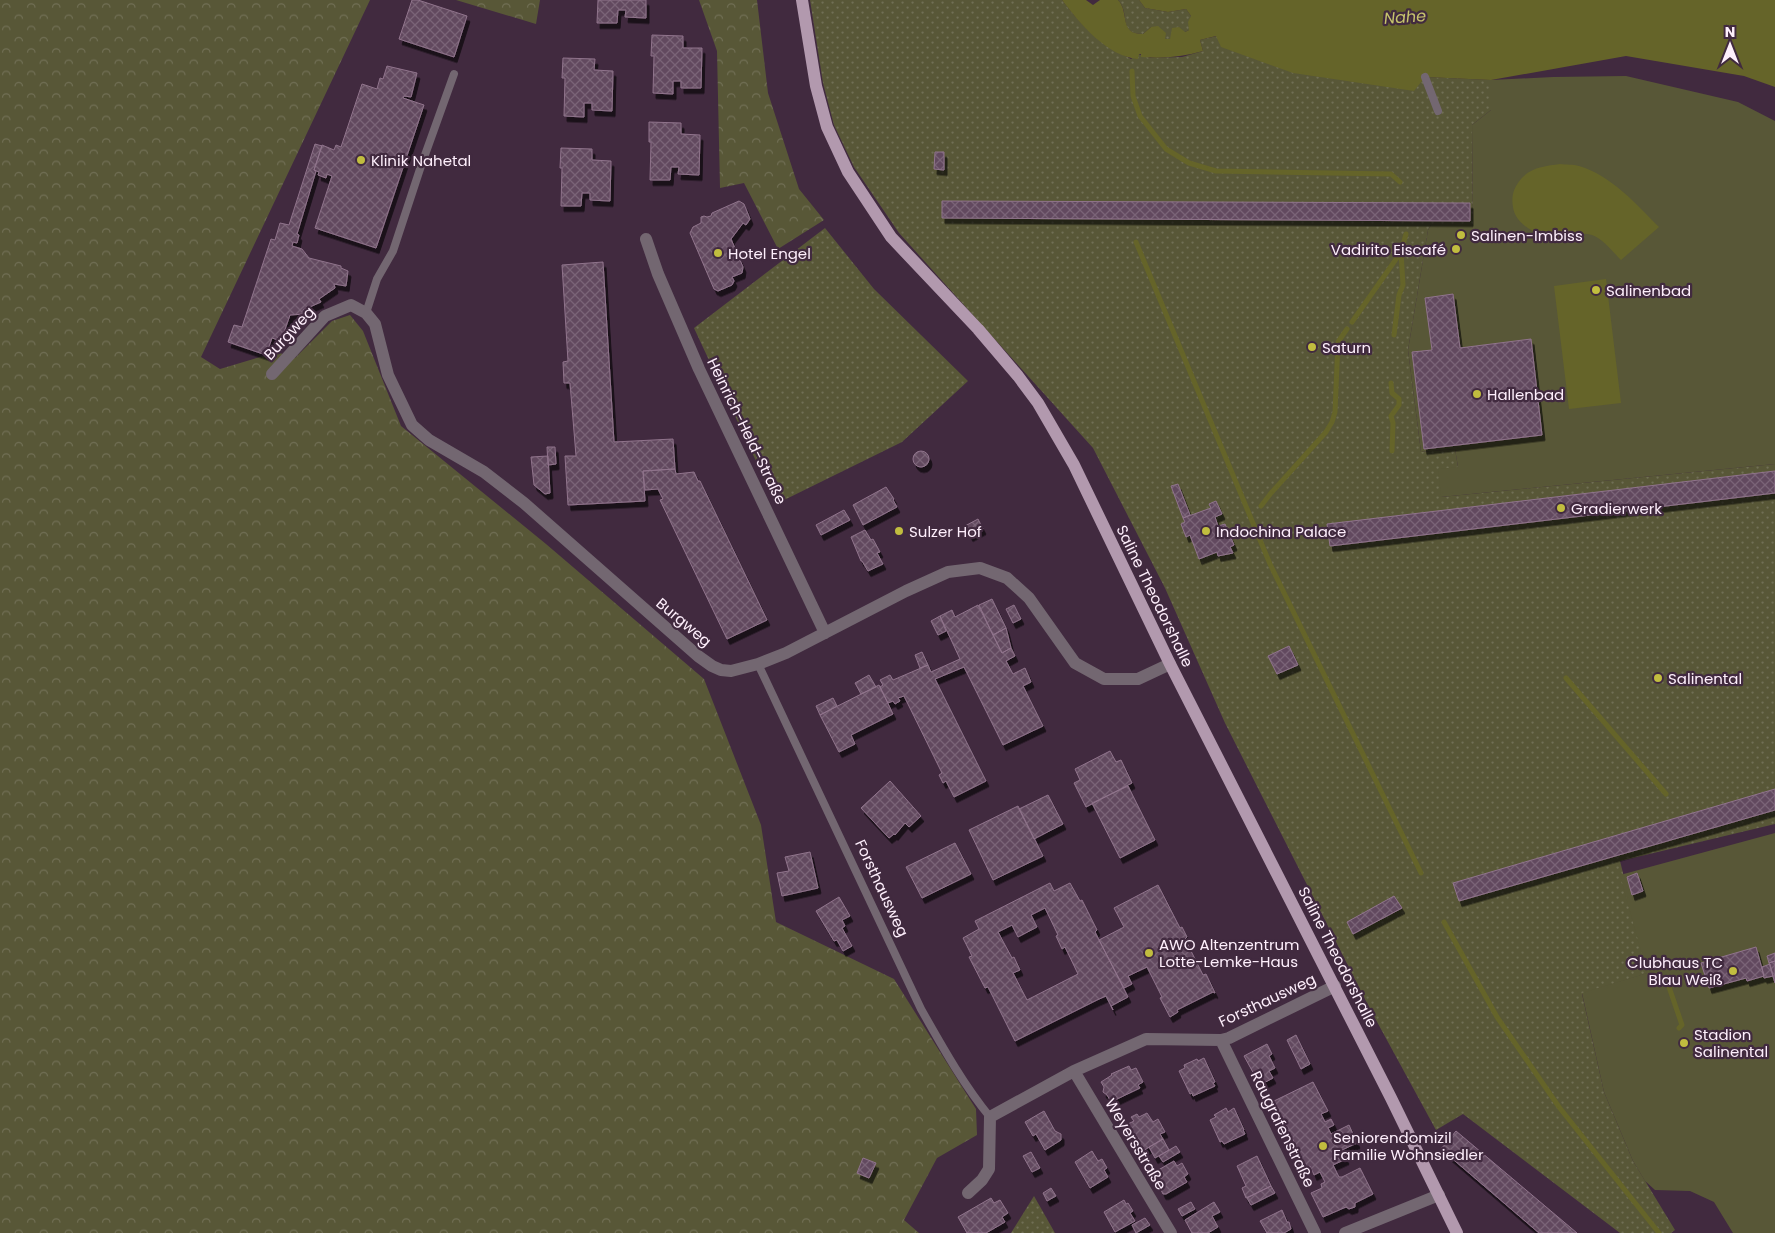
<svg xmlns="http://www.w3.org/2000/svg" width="1775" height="1233" viewBox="0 0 1775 1233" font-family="Poppins,sans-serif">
<defs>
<pattern id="green-dots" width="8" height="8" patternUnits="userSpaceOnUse" patternTransform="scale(1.25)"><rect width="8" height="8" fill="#585737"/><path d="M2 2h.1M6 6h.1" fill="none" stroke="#716f55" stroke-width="1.8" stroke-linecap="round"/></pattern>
<pattern id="forest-crowns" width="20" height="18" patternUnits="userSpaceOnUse" patternTransform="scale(1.25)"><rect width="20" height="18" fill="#585737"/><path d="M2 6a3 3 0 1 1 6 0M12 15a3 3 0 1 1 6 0" fill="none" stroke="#716f55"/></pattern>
<pattern id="building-cross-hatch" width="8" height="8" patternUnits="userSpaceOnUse" patternTransform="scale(1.25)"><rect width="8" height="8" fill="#62495f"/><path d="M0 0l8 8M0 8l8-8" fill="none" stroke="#7a6477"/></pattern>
<filter id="shadow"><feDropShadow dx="3" dy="5.5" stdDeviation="0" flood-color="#0009"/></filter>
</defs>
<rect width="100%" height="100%" fill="#412a3f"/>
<path fill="url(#green-dots)" d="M810 0H1062C1085 30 1098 42 1131 59L1138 54 1150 58 1182 57 1203 51 1200 40 1217 36 1425 77 1491 80V110L1472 125 1473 225H1431L1428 230 1408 350 1421 452 1455 449 1458 467 1441 497 1775 464V824L1620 861 1648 973 1582 994 1604 1092 1633 1161 1675 1230 1671 1233H1620L1463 1114 1436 1130 1370 1009 1225 723 1165 588 1093 448 899 233 854 167 834 125 823 83Z
M1118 0H1139L1145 8 1168 12 1186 9 1191 16 1189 30 1170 39H1165L1151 27 1143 34C1117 34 1131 13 1118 0Z
M825 228 874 289 968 381 902 442 776 504 694 328Z
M1034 1196 1055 1233H1011Z"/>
<path fill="url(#forest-crowns)" d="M0 0H370L201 357 220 369 277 352 295 358 332 321 350 315 363 331 401 426 546 544 704 679 761 825 776 922 894 979 976 1109 977 1135 937 1158 904 1220 919 1233H0Z
M456 0H540L536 24Z
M699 0H757L768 93 799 189 824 220 778 249 744 183 720 188 717 51Z"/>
<path fill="#585737" d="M1626 76 1738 102 1775 121V464L1441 497 1438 469 1458 467 1455 449 1421 452 1408 350 1428 230 1431 225 1473 224 1472 125 1491 110V80L1553 77Z
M1775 833V1233H1733L1714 1202 1690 1191 1655 1190 1645 1181 1633 1161 1604 1092 1582 993 1647 973 1620 875Z"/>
<path fill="#656429" d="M1062 0H1086L1093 5 1100 0H1118C1130 12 1118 34 1143 34L1151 27 1158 26 1166 33 1165 39H1170L1172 28 1179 27 1185 32 1189 30 1188 22 1191 16 1186 9 1168 12 1145 8 1139 0H1775V87L1744 76 1626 56 1491 80 1425 77 1414 91 1293 73 1221 47 1216 36 1200 40 1203 51C1182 57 1162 59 1141 57V54H1139L1138 59C1108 57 1079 23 1062 0Z
M1560 164C1566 165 1573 164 1579 166 1612 176 1636 204 1659 227L1621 260C1613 252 1603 239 1592 235 1583 232 1574 235 1565 236 1550 238 1537 235 1525 226 1519 221 1514 215 1513 207 1511 196 1514 187 1521 179 1531 167 1546 166 1560 164Z
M1606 279 1621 403 1569 409 1554 286Z"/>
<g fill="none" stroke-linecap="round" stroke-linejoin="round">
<path stroke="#656429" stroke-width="5" d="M1132 71 1133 96 1140 116 1166 149 1189 163 1216 171 1391 174 1400 182
M1136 242 1270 564 1421 873
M1352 322 1401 252 1406 234
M1394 335 1399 295 1403 285 1401 252
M1391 383 1392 393 1399 399V405L1391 416 1393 423 1392 451
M1261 506 1271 493 1326 432 1332 422 1335 412 1338 342 1347 329
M1566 678 1666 794
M1444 922 1497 1017 1559 1107 1659 1233
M1668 984 1682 1025 1679 1028"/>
</g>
<path fill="url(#building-cross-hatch)" stroke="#90748c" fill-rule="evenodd" filter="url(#shadow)" d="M412 0H418L467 16 454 57 399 39Z
M598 0H646V18L625 17 626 10H618L617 23H597Z
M652 35 683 36V48H702L701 88H681V81H673V94L653 93 654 56H651Z
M563 58 595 59 594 70 613 71 612 111 592 110V103H584V117L564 116 565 78H562Z
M387 66 417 73 411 97 404 96 403 98 424 105 376 248 315 228 332 176 327 174 326 178 318 175 319 172 314 170 322 145 334 150 336 145 341 147 362 84 377 89 380 78 383 79Z
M649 122 681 123V134L700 135 699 175 678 174 679 167H671L670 180H650L651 142H649Z
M315 144 322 146 314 170 316 171 297 234 299 235 297 243 293 242 292 246 302 249 309 258 341 266V268L348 271 346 286 334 284 335 288 319 299 321 302 303 310 304 314 290 315 281 341 272 338 266 355 228 342 234 325 242 327 271 239 275 240 280 223 289 225Z
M561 148 592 149V160L611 161 610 201 590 200V193H582L581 206H561L562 168H560Z
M935 152H944V170L934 169Z
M739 201 744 204 750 219 746 225 743 223 731 239 743 267 742 273 732 277 734 281 732 285 718 291 714 289 690 233 693 227 701 223V217L704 216 707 217 711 216 712 213Z
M942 201 1470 203V221L942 218Z
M603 262 614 442 673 439 675 469 643 471 645 501 568 505 565 456H576L570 383H564L563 362 568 361 562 265Z
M1453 294 1460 348 1531 339 1542 435 1424 449 1412 352 1432 350 1425 298Z
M547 447H555L556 464 548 465Z
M913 459a8 8 0 1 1 16 0a8 8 0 1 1-16 0Z
M548 456 550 493 545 494 534 485 531 457Z
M675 469 676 474 694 472 698 481H700L767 620 727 639 660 500 663 499 658 489 645 490 643 471Z
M1775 471V493L1330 546 1327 524Z
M1178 484 1190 515 1183 518 1171 486Z
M886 487 894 499 893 500 897 507 863 525 853 505Z
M1216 501 1222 514 1215 517 1218 526 1225 524 1234 545 1230 547 1233 553 1218 556 1217 552 1199 559 1190 535 1186 537 1181 524 1185 522 1183 518 1211 508 1209 504Z
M844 510 850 520 821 535 816 525Z
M978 519 983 529 970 536 965 526Z
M865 530 871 540 873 539 880 552 877 553 883 564 868 571 862 561H861L851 537Z
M992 599 1006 628 993 635 979 605Z
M978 605 1002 653 1011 648 1015 656 1006 661 1013 674 1025 668 1031 682 1023 686 1043 726 1003 745 964 667 935 679 986 781 954 797 946 781 943 783 939 775 942 773 904 696 898 698 900 701 895 704 893 701 888 703 880 687 883 685 880 680 890 675 893 680 928 665 931 672 960 659 940 616 952 610 955 617Z
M1014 605 1021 619 1013 623 1006 609Z
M940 616 946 631 938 635 931 621Z
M1006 628 1011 648 1002 653 993 635Z
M1289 646 1298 665 1277 674 1268 656Z
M922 652 928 665 920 668 915 655Z
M869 675 876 687 861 694 855 683Z
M879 685 893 714 851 735 855 744 839 752 820 715Z
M833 698 837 706 820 715 816 706Z
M1110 751 1116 762 1121 760 1132 783 1086 807 1074 783 1080 780 1075 769Z
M890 781 921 816 909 827 905 823 895 835 894 834 889 838 861 808Z
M1128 786 1155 840 1120 858 1092 803Z
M1775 789V810L1459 901 1453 883Z
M1048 795 1063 824 1034 839 1019 809Z
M1018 806 1043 856 993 880 969 830Z
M955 843 971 874 922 898 906 867Z
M810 852 818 888 782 896 777 873 789 871 785 857Z
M1637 873 1643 891 1632 895 1627 877Z
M1050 883 1054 891 1070 883 1080 901 1082 900 1097 930 1095 932 1128 997 1111 1006 1113 1010 1106 996 1097 1000 1015 1041 988 987 985 988 969 957 972 956 963 938 979 929 975 921ZM1045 908 1058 935 1056 936 1062 949 1065 947 1078 974 1027 1000 1013 973 1020 970 1014 957 1012 958 998 932 1012 925 1018 937 1037 927 1031 915Z
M1158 885 1180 928 1182 927 1187 937 1185 939 1203 975 1206 974 1215 993 1213 992 1177 1010 1178 1012 1170 1017 1160 998 1162 997 1147 967 1128 976 1132 984 1124 988 1099 940 1124 927 1114 908Z
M1394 896 1402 908 1353 934 1347 922Z
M839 897 850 916 842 920 845 926 842 928 852 946 843 951 837 940 834 941 816 911Z
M1756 947 1764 976 1747 981 1746 978 1709 988 1701 963Z
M1775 953V961L1769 963 1767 956Z
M1775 961V983L1769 963Z
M1770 964 1773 976 1764 978 1762 967Z
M1296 1035 1310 1064 1301 1069 1287 1040Z
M1267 1044 1272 1054 1269 1056 1275 1068 1269 1071 1273 1078 1260 1085 1244 1056Z
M1204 1058 1215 1082 1213 1083 1215 1086 1193 1096 1192 1093 1190 1094 1179 1071 1185 1068 1184 1065 1197 1059 1198 1061Z
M1129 1066 1131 1070 1136 1068 1143 1082 1138 1085 1140 1088 1115 1100H1110L1107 1095 1103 1092 1104 1087 1101 1082 1112 1075 1111 1074Z
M1313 1082 1328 1111 1321 1114 1325 1122 1331 1119 1334 1125 1328 1128 1331 1134 1349 1125 1357 1143 1342 1150 1346 1159 1333 1165 1339 1177H1342L1360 1168 1373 1194 1355 1203V1207L1349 1209 1346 1207 1323 1217 1311 1193 1322 1188 1321 1184 1325 1182 1320 1172 1314 1175 1310 1166 1300 1171 1292 1153 1298 1150 1274 1101Z
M1226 1108 1228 1112 1234 1108 1244 1130H1243L1245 1134 1224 1144 1222 1141 1220 1142 1210 1120 1216 1117 1214 1115Z
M1044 1111 1055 1131 1061 1134V1140L1045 1150 1036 1134 1033 1136 1025 1122Z
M1147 1113 1153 1122 1158 1119 1165 1132 1160 1134 1163 1139 1141 1152 1136 1143 1133 1145 1127 1136 1131 1134 1126 1125 1134 1121 1131 1117 1137 1114 1139 1117Z
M1456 1131 1577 1233H1539L1441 1149Z
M1163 1139 1169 1150 1155 1158 1149 1147Z
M1176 1146 1180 1152 1163 1162 1159 1156Z
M1092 1151 1098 1161 1102 1159 1107 1168 1104 1170 1108 1177 1090 1188 1075 1162Z
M1031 1152 1040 1168 1032 1172 1023 1156Z
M1257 1156 1271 1186 1246 1198 1242 1188 1246 1186 1237 1166Z
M863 1158 876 1163 869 1178 857 1173Z
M1174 1161 1177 1166 1182 1163 1188 1174 1184 1177 1187 1182 1166 1194H1163L1161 1190 1162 1187 1153 1173Z
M1271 1186 1275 1193 1251 1205 1247 1198Z
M1051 1188 1056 1196 1047 1201 1043 1193Z
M991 1198 994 1203 1000 1200 1008 1213 1002 1217 1005 1222 986 1233H967L958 1217Z
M1124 1200 1126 1204 1128 1203 1133 1211 1130 1213 1135 1221 1115 1232 1104 1212Z
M1191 1202 1195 1209 1182 1216 1178 1209Z
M1214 1202 1220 1212 1212 1216 1218 1227 1208 1233H1192L1185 1220Z
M1282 1210 1287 1222H1289L1291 1229 1284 1233H1267L1260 1221Z
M1145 1218 1150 1225 1136 1233 1132 1225Z"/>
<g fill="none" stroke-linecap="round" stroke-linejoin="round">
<path stroke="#736771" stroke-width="8" d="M1425 77 1438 111
M366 313 377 279 393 251 421 166 454 74
M758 664 921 1009C942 1046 963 1084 990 1117"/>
<path stroke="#736771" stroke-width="12" d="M646 239 658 274 699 369 825 633
M272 374 325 316 351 305 366 313 375 324 388 375 412 425 429 440 484 472 524 503 698 656 712 666 721 670 731 671 758 664 786 653 906 591 948 572 980 568 1007 578 1029 598 1075 663 1104 679H1138L1170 664
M1221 1040 1315 1233
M1074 1071 1171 1233
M968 1193 982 1180 989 1169 990 1117 1074 1071 1146 1039 1221 1040 1229 1038 1335 986
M1345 1233 1439 1195"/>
<path stroke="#b299ae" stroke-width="12" d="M802 0 816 86 827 127 848 172 891 237 978 329 1018 376 1038 403 1074 465 1170 664 1391 1098 1457 1233"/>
</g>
<g fill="#c1bd3f" stroke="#412a3f" stroke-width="2">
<circle cx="361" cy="160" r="5"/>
<circle cx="1461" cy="235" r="5"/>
<circle cx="1456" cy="249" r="5"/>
<circle cx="718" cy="253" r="5"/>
<circle cx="1596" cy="290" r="5"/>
<circle cx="1312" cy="347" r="5"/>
<circle cx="1477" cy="394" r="5"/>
<circle cx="1561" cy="508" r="5"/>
<circle cx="899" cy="531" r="5"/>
<circle cx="1206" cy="531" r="5"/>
<circle cx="1658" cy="678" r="5"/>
<circle cx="1149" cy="953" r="5"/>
<circle cx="1733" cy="971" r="5"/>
<circle cx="1684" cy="1043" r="5"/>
<circle cx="1323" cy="1146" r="5"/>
</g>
<g text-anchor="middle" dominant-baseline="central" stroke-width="4.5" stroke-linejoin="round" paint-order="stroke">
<g font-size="15" fill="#feeffc" stroke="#412a3f" text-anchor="start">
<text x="371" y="160">Klinik Nahetal</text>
<text x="1471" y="235">Salinen-Imbiss</text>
<text x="1446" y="249" text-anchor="end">Vadirito Eiscafé</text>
<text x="728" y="253">Hotel Engel</text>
<text x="1606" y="290">Salinenbad</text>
<text x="1322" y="347">Saturn</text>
<text x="1487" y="394">Hallenbad</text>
<text x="1571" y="508">Gradierwerk</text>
<text x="909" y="531">Sulzer Hof</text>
<text x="1216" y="531">Indochina Palace</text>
<text x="1668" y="678">Salinental</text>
<text x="1159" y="944">AWO Altenzentrum<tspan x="1159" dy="17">Lotte-Lemke-Haus</tspan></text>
<text x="1723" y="962" text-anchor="end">Clubhaus TC<tspan x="1723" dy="17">Blau Weiß</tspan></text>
<text x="1694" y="1034">Stadion<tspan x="1694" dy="17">Salinental</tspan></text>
<text x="1333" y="1137">Seniorendomizil<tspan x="1333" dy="17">Familie Wohnsiedler</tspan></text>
</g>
<g font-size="15" fill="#feeffc" stroke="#412a3f">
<text transform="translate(289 333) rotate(-47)">Burgweg</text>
<text transform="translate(747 431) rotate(64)">Heinrich-Held-Straße</text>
<text transform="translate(1155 596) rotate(64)">Saline Theodorshalle</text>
<text transform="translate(684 622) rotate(40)">Burgweg</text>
<text transform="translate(882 888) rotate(65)">Forsthausweg</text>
<text transform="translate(1338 957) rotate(63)">Saline Theodorshalle</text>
<text transform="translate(1267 1000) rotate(-25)">Forsthausweg</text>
<text transform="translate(1283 1129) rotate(64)">Raugrafenstraße</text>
<text transform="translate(1136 1144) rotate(59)">Weyersstraße</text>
</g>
<g font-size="16" font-style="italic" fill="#c6c46d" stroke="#412a3f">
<text transform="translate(1405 17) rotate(-4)">Nahe</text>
</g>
</g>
<g transform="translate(1730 45)" stroke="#412a3f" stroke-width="4" paint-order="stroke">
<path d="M0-4L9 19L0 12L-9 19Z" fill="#feeffc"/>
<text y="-8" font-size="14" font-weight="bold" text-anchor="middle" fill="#feeffc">N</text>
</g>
</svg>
